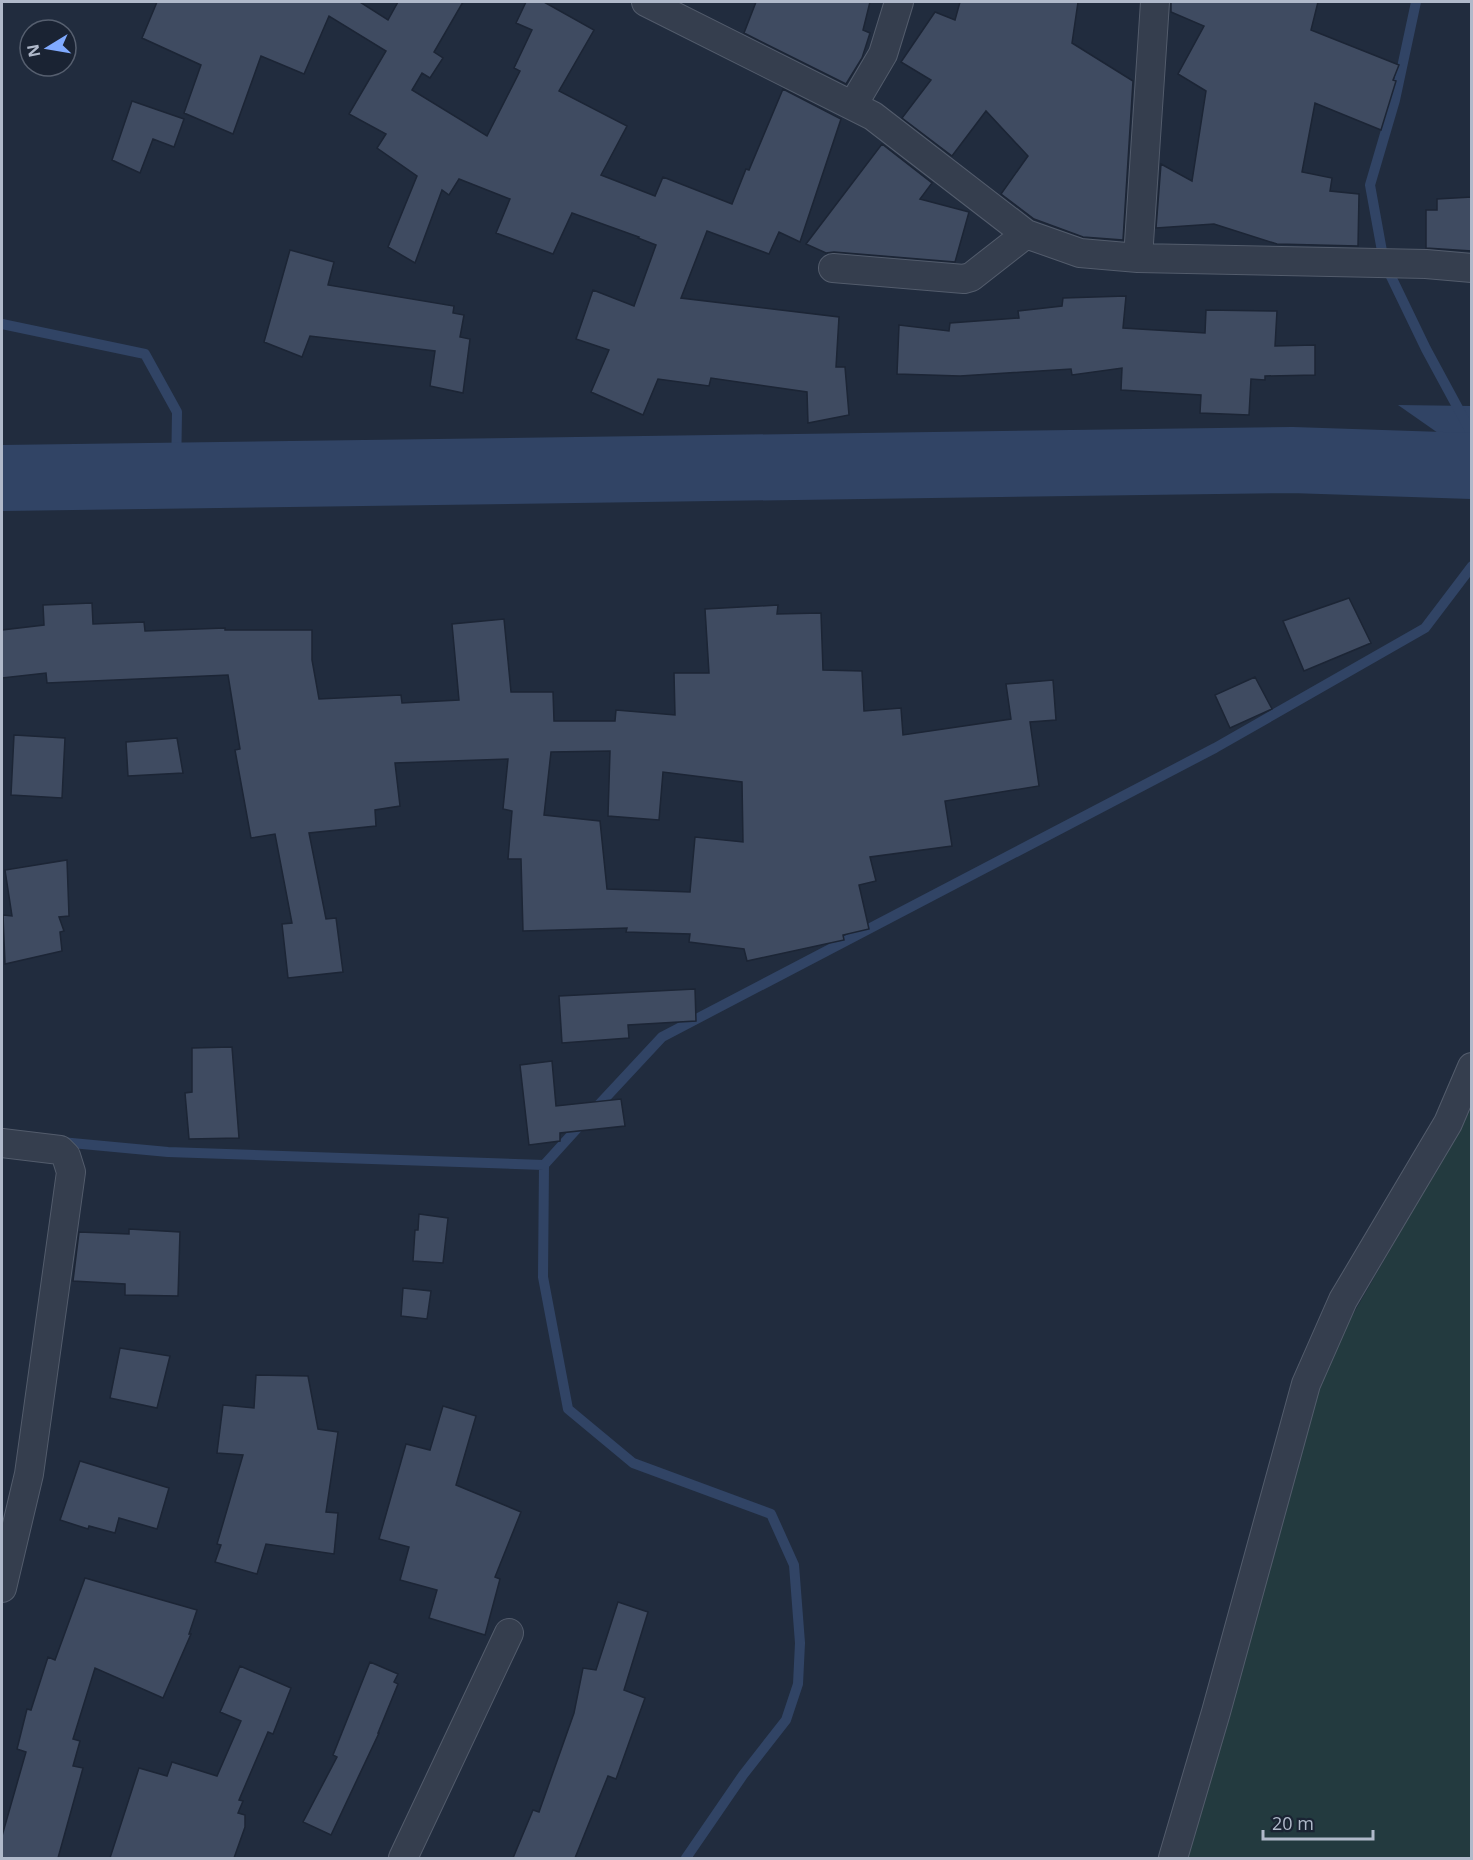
<svg xmlns="http://www.w3.org/2000/svg" width="1473" height="1860" viewBox="0 0 1473 1860" font-family="'Open Sans',sans-serif">
<rect width="100%" height="100%" fill="#212c3e"/>
<path fill="#233a3f" d="M1471 1109V1858H1188L1317 1377Z"/>
<path fill="#314465" d="M1398 405 1471 406V456Z"/>
<g fill="none" stroke-linecap="round" stroke-linejoin="round">
<path stroke="#314465" stroke-width="10" d="M1416 2 1395 100 1370 185 1384 262 1426 349 1472 434
M2 324 145 354 177 412 176 477
M594 1110 662 1037 1215 748 1425 628 1472 566
M583 1122 544 1165 543 1277 568 1409 633 1463 771 1514 794 1565 800 1643 798 1684 786 1720 743 1775 686 1858
M61 1142 168 1152 544 1165"/>
<path stroke="#314465" stroke-width="66" d="M2 478 1292 460 1472 466"/>
</g>
<path fill="#3f4b61" stroke="#1c2535" stroke-width="1.5" fill-rule="evenodd" d="M157 2H360L388 20 398 2H463L434 52 443 58 430 78 422 73 412 90 487 136 520 71 514 68 532 30 516 23 526 2H544L594 30 559 91 627 126 601 175 655 196 663 177 732 204 746 169 749 170 783 89 841 119 800 242 779 232 769 254 707 231 681 298 839 317 836 367H845L849 415 808 423 807 392 711 378 709 386 658 379 643 415 591 392 609 350 576 339 593 290 634 306 656 245 638 238 639 237 572 213 553 254 496 233 510 199 459 179 449 195 442 190 415 263 388 247 417 176 377 148 386 134 349 114 386 51 329 16 304 74 261 56 233 134 184 113 201 65 142 38Z
M756 2H870L863 30 870 33 862 58 846 84 744 33Z
M960 2H1078L1072 43 1133 81 1123 240 1083 237 1034 219 1001 194 1028 156 986 111 952 156 902 118 931 80 901 62 935 12 955 20Z
M1171 2H1318L1311 30 1399 65 1393 80 1396 81 1381 130 1315 103 1302 172 1332 178 1330 191 1359 194 1358 246 1277 244 1214 224 1156 228 1161 164 1192 181 1206 91 1178 74 1204 26 1171 12Z
M132 101 184 119 174 147 153 139 140 173 112 160Z
M882 144 932 183 920 199 969 212 955 262 834 252 826 253 806 244Z
M1472 197V251L1426 248V210H1437V199Z
M290 250 334 262 328 285 454 306 453 313 464 315 460 337 470 339 463 393 430 386 435 351 310 336 302 357 264 342Z
M1126 296 1123 328 1205 333 1206 310 1277 311 1275 346 1315 345V375L1265 376V380L1251 379 1249 415 1200 413 1201 395 1121 390 1122 368 1072 375 1071 369 960 376 897 374 899 325 949 331 950 323 1019 318 1018 311 1062 306 1063 298Z
M1349 598 1371 643 1304 671 1283 621Z
M92 603 93 624 144 622 145 631 225 628V630H312V660L319 699 401 695 402 703 459 700 452 624 504 619 511 692H553L554 721H615L616 710 675 715 674 673H709L705 609 778 605 777 614 821 613 823 670 862 671 864 711 901 708 903 735 1011 719 1006 684 1053 680 1056 720 1030 722 1039 786 945 801 952 846 870 857 876 881 859 885 869 929 843 935 844 940 747 961 744 949 689 942 690 934 626 932 627 928 523 931 521 859H508L512 811 503 809 508 759 395 763 400 806 375 810 376 826 309 833 326 919 336 918 343 972 288 978 282 924 292 923 275 834 251 838 235 750 240 749 228 675 47 683 46 673 2 678V630L44 625 43 605ZM610 751 608 816 659 820 663 772 742 782 743 842 695 837 690 892 607 889 600 821 544 815 551 752Z
M1255 677 1272 709 1230 728 1215 695Z
M14 735 65 738 62 798 11 795Z
M177 738 183 773 128 776 126 742Z
M67 860 69 916 59 917 64 931 60 932 62 951 5 964 3 915 12 916 5 870Z
M695 989 696 1021 628 1025 629 1038 562 1043 559 996Z
M232 1047 239 1138 189 1139 185 1093 192 1092V1048Z
M552 1061 556 1106 621 1099 625 1126 560 1133V1141L529 1145 520 1065Z
M419 1214 448 1218 443 1263 413 1261 415 1230H418Z
M129 1229 180 1232 178 1296 125 1295V1284L73 1281 79 1232 129 1234Z
M403 1288 431 1291 427 1319 401 1316Z
M120 1348 170 1356 157 1408 110 1398Z
M256 1375 308 1376 318 1429 338 1432 326 1512 338 1513 334 1554 266 1544 257 1574 215 1562 221 1545 217 1544 243 1455 217 1453 223 1405 254 1408Z
M443 1406 476 1416 456 1485 521 1512 495 1577 500 1579 485 1635 429 1618 437 1590 400 1580 409 1547 379 1539 406 1444 430 1450Z
M80 1461 169 1488 157 1529 119 1518 115 1533 89 1526 88 1529 60 1520Z
M85 1578 197 1610 189 1634H191L163 1698 95 1668 73 1739 80 1741 73 1766 83 1768 58 1858H2V1836L26 1752 17 1749 27 1709 31 1710 48 1657 55 1660Z
M618 1602 648 1612 624 1690 645 1698 616 1779 608 1776 575 1858H513L533 1810 539 1812 574 1713 583 1668 596 1670Z
M370 1662 398 1674 394 1682 398 1684 378 1733H379L331 1835 303 1822 337 1757 333 1755Z
M240 1666 291 1688 273 1734 268 1732 239 1800 243 1801 238 1813 245 1815V1827L234 1858H110L139 1768 167 1776 172 1762 217 1776 241 1721 220 1712Z"/>
<g fill="none" stroke-linecap="round" stroke-linejoin="round">
<defs>
<path id="street" d="M646 2 873 116 1026 234
M853 105 883 54 899 2
M1138 258 1155 2
M833 268 964 279 971 277 1026 234 1080 253 1138 258 1426 264 1472 268
M2 1143 60 1150 66 1156 71 1172 29 1474 2 1588
M403 1858 509 1633
M1173 1858 1216 1712 1306 1384 1343 1300 1448 1123 1472 1067"/>
</defs>
<use href="#street" stroke="#535c6c" stroke-width="30"/>
<use href="#street" stroke="#353e4e" stroke-width="28"/>
</g>
<rect width="1473" height="1860" fill="none" stroke="#b0b9ca" stroke-width="6"/>
<g transform="translate(48 48) rotate(259)"><circle r="28" fill="#1a2333" stroke="#565f6f" stroke-width="1.5"/>
<path d="M0-4.5L10 22L0 15L-10 22Z" fill="#80aaff"/>
<text y="-9" font-size="16" font-weight="bold" text-anchor="middle" fill="#b0b9ca">N</text>
</g>
<path d="M1263 1830v9h110v-9" fill="none" stroke="#b0b9ca" stroke-width="3"/>
<text x="1272" y="1830" font-size="18" fill="#b0b9ca" stroke="#1a2333" stroke-width="4.5" paint-order="stroke">20 m</text>
</svg>
